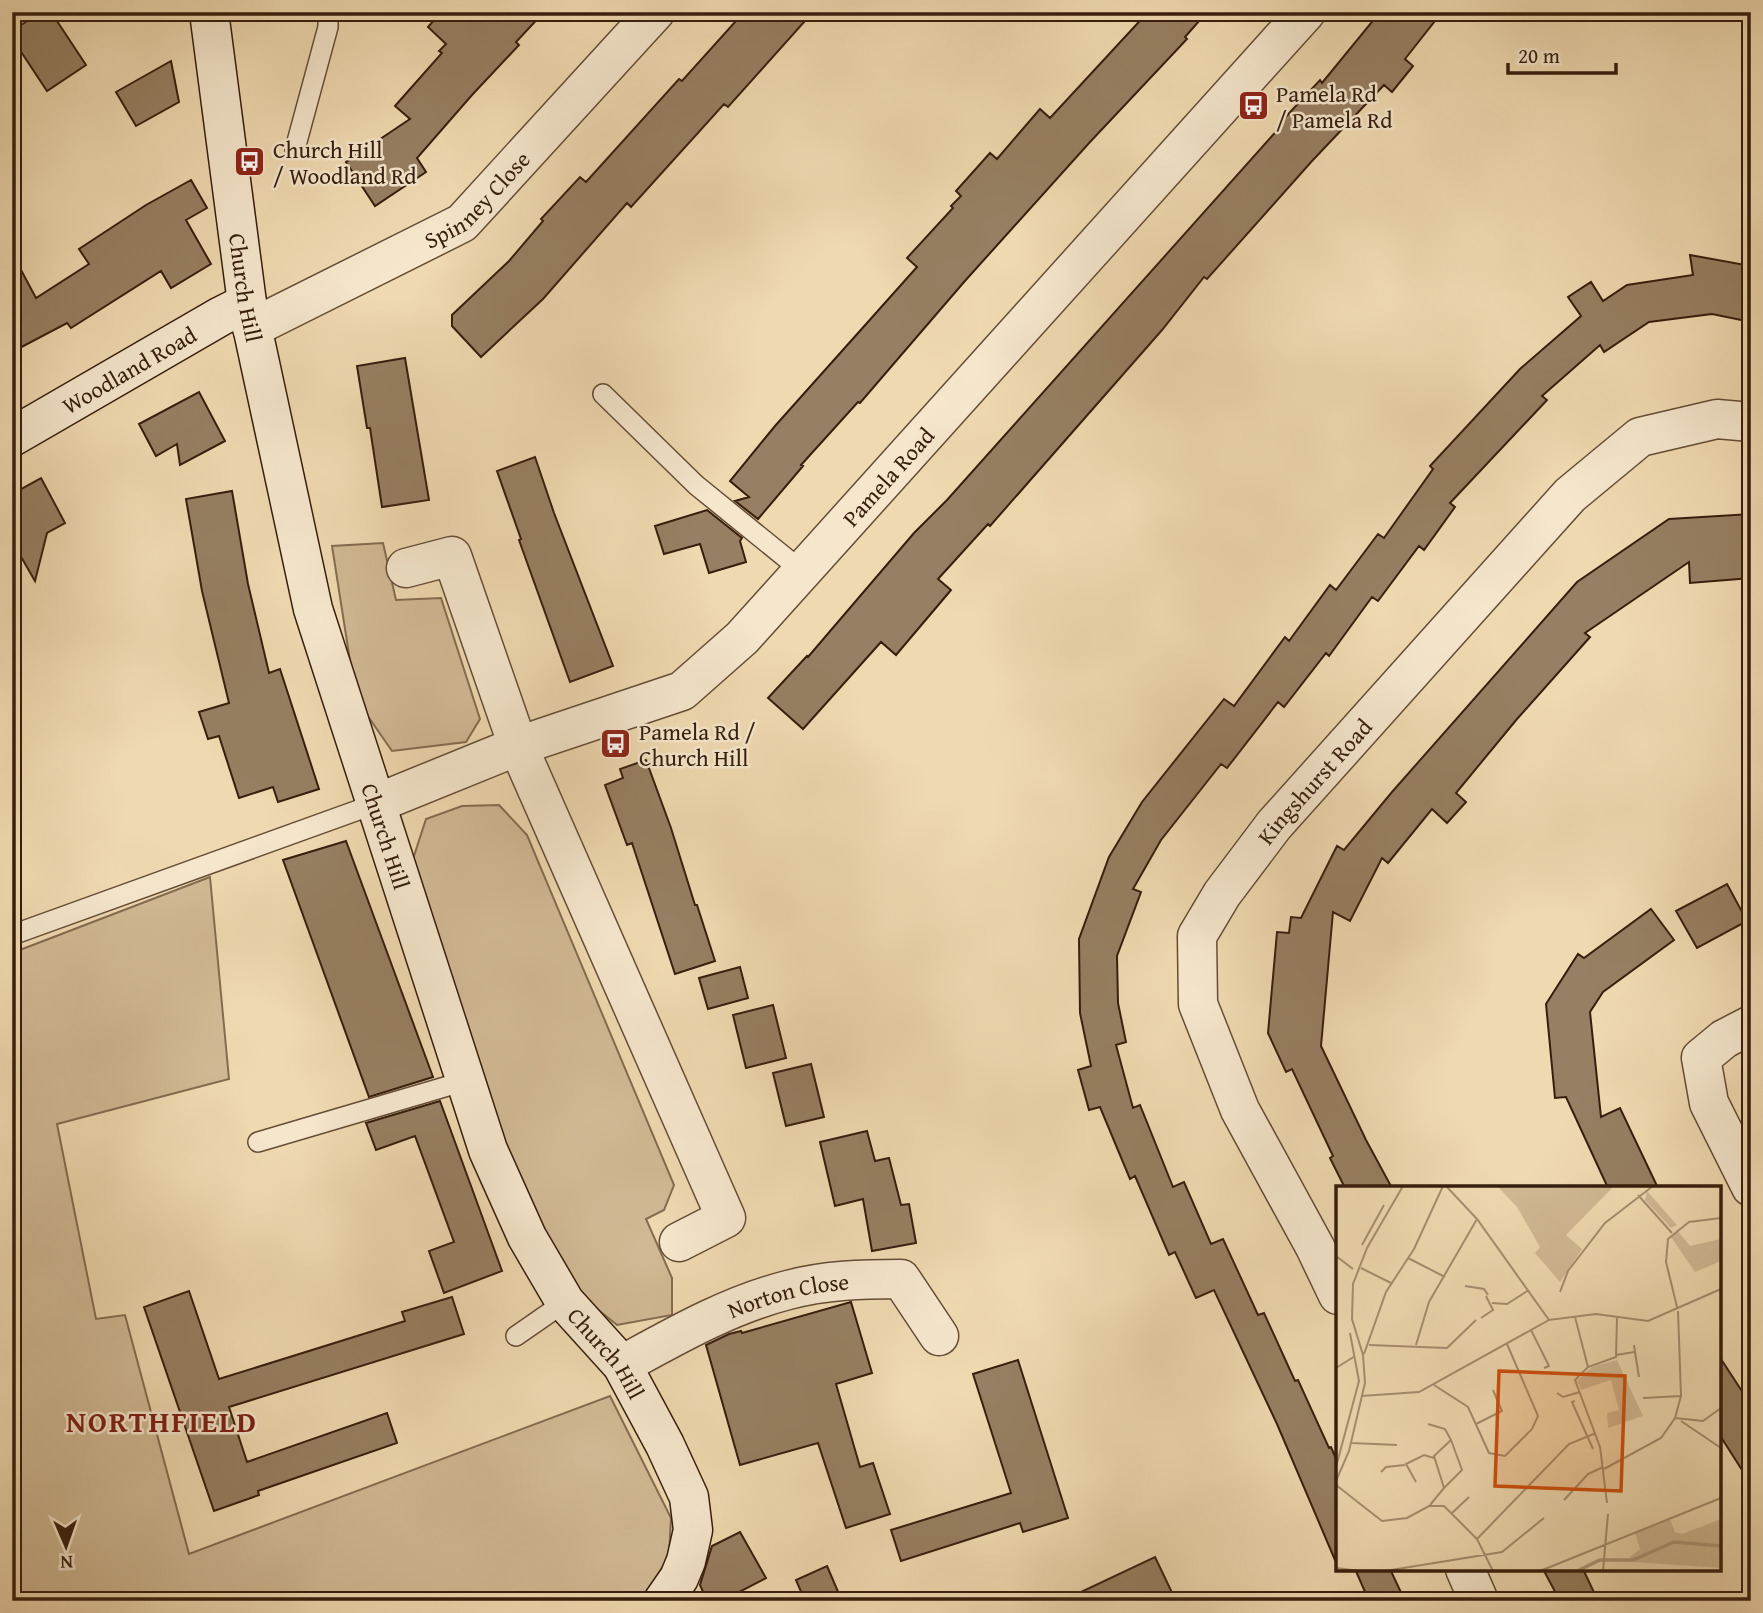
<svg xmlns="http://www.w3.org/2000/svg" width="1763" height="1613" viewBox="0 0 1763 1613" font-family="'Gentium Book Plus',serif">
<rect width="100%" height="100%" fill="#efd9b0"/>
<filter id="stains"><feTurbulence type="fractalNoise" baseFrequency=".00286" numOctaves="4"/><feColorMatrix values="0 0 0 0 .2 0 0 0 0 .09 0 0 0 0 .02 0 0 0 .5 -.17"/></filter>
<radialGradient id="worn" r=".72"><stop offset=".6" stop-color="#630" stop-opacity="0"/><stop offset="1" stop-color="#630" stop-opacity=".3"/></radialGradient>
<path fill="#d0b994" stroke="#836c50" stroke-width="2" d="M383 543 396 600 441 598 480 719 466 742 392 751 356 699 332 546Z
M499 805 527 835 674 1185 664 1210 646 1219 672 1278V1315L617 1325 575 1291 508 1157 412 862 426 819 462 806Z
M210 877 229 1079 57 1124 96 1319 125 1315 189 1554 610 1396 671 1518 669 1556 645 1596 637 1601H12V953Z"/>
<path fill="#967f62" stroke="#361e0d" stroke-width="2" d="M41 12H51L86 65 47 91 12 38V31Z
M441 12H544L516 42 519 45 472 95 417 158 426 172 375 206 346 162 410 119 395 106 442 53 439 51 446 44 428 27Z
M744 12H813L728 107 724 104 631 207 627 203 543 299 481 357 452 326V315L509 261 543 221 541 219 580 177 586 182 679 79 682 81Z
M1148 12H1207L1185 37 1187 39 1090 142 964 282 860 403 858 402 801 465 803 466 758 519 735 501 749 497 730 481 775 426 917 267 907 258 953 208 951 206 961 196 956 191 990 153 997 159 1040 109 1050 118Z
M1380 12H1442L1405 59 1413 66 1392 92 1384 85 1312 161 1207 279 1204 277 1162 330 990 526 988 524 938 579 951 590 896 655 881 642 803 729 768 698 807 656 808 657 914 533 947 500 1281 126 1279 124 1320 80 1322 83Z
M171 61 179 102 136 126 116 92Z
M191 180 207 208 186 220 211 264 171 288 161 271 71 328 67 323 12 352V253L36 298 89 264 79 249 146 205Z
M1690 255 1751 266V322L1712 314 1649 322 1604 352 1600 345 1542 396 1547 400 1450 503 1455 507 1424 550 1419 546 1378 601 1372 597 1329 656 1326 653 1284 707 1278 702 1227 768 1221 764 1161 840 1133 889 1141 892 1117 956 1118 1003 1126 1042 1116 1045 1133 1108 1140 1105 1173 1187 1184 1182 1211 1244 1223 1239 1258 1315 1264 1313 1295 1381 1298 1380 1329 1448 1331 1447 1338 1463V1567L1277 1424 1214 1290 1196 1298 1175 1252 1169 1255 1135 1176 1130 1179 1100 1107 1089 1110 1078 1070 1091 1066 1080 1013 1079 939 1109 857 1142 802 1224 699 1234 706 1285 637 1289 641 1330 585 1336 590 1378 534 1384 538 1433 469 1430 466 1520 369 1581 316 1568 297 1591 282 1603 301 1627 285 1693 275Z
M405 358 429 500 382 507 370 428H367L357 366Z
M199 392 225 441 180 465 177 444 156 456 139 424Z
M535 457 554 513 613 666 570 682 519 540 521 539 497 471Z
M41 478 65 523 47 533 35 581 12 541V494Z
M232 491 248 584 269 673 280 669 319 789 278 802 273 787 239 798 219 736 208 739 199 712 229 703 202 591 186 499Z
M707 510 742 538 740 541 746 562 709 573 700 544 664 554 655 526Z
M1751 514V578L1690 583 1689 562 1585 633 1590 637 1517 719 1456 793 1466 802 1447 823 1432 809 1388 863 1382 858 1350 921 1333 912 1321 1046 1366 1140 1392 1188H1345L1330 1158 1333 1156 1292 1069 1286 1072 1268 1033 1277 932 1289 933 1291 917 1301 918 1337 846 1344 850 1392 792 1577 582 1669 519Z
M646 760 671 828 695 905H697L715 961 675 974 632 843 627 845 605 785 623 778 620 769Z
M346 841 433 1077 369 1097 283 860Z
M1727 884 1747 921 1697 948 1676 911Z
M1651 909 1674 940 1603 992 1590 1012 1601 1117 1620 1108 1658 1188H1608L1566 1097 1555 1098 1546 1004 1578 954 1584 958Z
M740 967 748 998 708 1009 699 978Z
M773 1005 786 1058 746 1068 733 1015Z
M811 1064 824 1117 786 1126 773 1073Z
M440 1101 502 1271 444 1293 429 1251 454 1242 415 1136 376 1150 366 1123Z
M867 1131 875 1161 889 1158 901 1205 909 1204 916 1243 872 1251 863 1199 835 1206 820 1142Z
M189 1291 219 1379 405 1321 402 1312 452 1297 464 1334 229 1407 247 1462 387 1413 397 1443 258 1491 259 1495 214 1511 144 1307Z
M851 1302 872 1373 836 1384 860 1467 873 1463 890 1514 846 1528 818 1443 740 1465 706 1345 729 1334 741 1331 742 1333Z
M1719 1356 1751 1405V1484L1719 1434Z
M1018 1360 1068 1518 1023 1532 1020 1523 901 1561 891 1530 1011 1493 973 1374Z
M740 1532 766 1578 722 1601H707L700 1585 712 1546Z
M1155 1557 1176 1601H1062Z
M827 1566 842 1601H805L796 1580Z
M1355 1569H1390L1405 1601H1369Z
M1543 1569H1583L1598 1601H1560Z"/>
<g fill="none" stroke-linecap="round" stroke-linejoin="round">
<defs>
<path id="lane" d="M295 149 328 27V12
M603 394 696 485 802 571
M12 935 375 804
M258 1142 465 1081
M516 1336 565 1302"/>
<g id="street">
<path id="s1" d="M252 328 462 223 655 12"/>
<path d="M406 568 452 556 518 746 726 1218 679 1242"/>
<path id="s2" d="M375 804 518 746 682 691 742 638 1306 12"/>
<path d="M1751 1025 1724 1039 1701 1058 1709 1103 1751 1187"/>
<path id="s3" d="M1338 1295 1315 1247 1240 1110 1198 1004 1197 936 1222 894 1274 825 1570 495 1640 437 1717 419 1751 422"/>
<path id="s4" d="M622 1365C675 1336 729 1305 788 1290 825 1280 863 1279 901 1279L939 1336"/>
<path d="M1465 1569 1479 1601"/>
</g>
<g id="secondary">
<path id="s5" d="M209 12 247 303 313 609 488 1150 527 1237 565 1302 622 1365 665 1445 689 1497 693 1530 686 1561 679 1578 663 1601"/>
<path id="s6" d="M12 437 221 316 247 303"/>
</g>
</defs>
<use href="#lane" stroke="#644d36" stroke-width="22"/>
<use href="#street" stroke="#644d36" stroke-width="41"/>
<use href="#secondary" stroke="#361e0d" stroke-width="41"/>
<use href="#lane" stroke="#f5e6cc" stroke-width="19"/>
<use href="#street" stroke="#f5e6cc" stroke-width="38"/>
<use href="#secondary" stroke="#f5e6cc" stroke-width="38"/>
</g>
<defs>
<symbol id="bus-square" viewBox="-11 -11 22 22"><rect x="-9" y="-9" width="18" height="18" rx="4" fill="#8f2418" stroke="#f5e6cc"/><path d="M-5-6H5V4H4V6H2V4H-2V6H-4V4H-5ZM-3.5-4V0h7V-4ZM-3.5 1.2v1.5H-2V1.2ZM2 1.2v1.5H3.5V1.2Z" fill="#fff"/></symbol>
</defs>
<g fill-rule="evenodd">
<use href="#bus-square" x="1236" y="88" width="35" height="35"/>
<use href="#bus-square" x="232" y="144" width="35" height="35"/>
<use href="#bus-square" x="598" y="726" width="35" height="35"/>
</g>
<g text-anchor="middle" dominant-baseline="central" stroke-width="5" stroke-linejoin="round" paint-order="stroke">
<g font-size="23" fill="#361e0d" stroke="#f5e6cc" text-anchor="start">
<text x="1276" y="93">Pamela Rd<tspan x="1276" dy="26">/ Pamela Rd</tspan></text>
<text x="273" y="149">Church Hill<tspan x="273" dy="26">/ Woodland Rd</tspan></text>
<text x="639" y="731">Pamela Rd /<tspan x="639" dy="26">Church Hill</tspan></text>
</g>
<g font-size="23" fill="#361e0d" stroke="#f5e6cc">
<text stroke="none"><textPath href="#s1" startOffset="261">Spinney Close</textPath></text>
<text stroke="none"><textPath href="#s5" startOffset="278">Church Hill</textPath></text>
<text stroke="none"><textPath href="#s6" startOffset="135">Woodland Road</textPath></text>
<text stroke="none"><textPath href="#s2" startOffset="625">Pamela Road</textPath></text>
<text stroke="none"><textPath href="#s3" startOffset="586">Kingshurst Road</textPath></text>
<text stroke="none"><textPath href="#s5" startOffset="845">Church Hill</textPath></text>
<text stroke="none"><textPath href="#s4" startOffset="182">Norton Close</textPath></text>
<text stroke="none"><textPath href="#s5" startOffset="1412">Church Hill</textPath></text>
</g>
<g font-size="30" font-weight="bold" letter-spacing="2" fill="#7a1f14" stroke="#f5e6cc">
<text x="162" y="1421">NORTHFIELD</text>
</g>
</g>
<g transform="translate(1336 1186)">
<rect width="385" height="385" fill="#efd9b0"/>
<path d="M161 0H278L230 49 246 63 224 96 199 67 204 61 181 21ZM311 5 340 38 341 39 335 42 309 14ZM341 44 354 60 385 53V75L359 86 335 51ZM281 174 307 230 272 242 271 227 283 224 275 194 245 204 241 195 256 181ZM334 333 339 346 346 348 385 333V382L298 376 294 371 304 363 299 347Z" fill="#d0b994"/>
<path fill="none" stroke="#b09979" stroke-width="3.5" d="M241 385 264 374H297L338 356 385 360"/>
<path fill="none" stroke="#a58e6f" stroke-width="2" d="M110 0 141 33 213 134 260 128 312 135 385 103M302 9 336 47M26 59 48 19M0 70 17 83M72 72 109 91M25 82 55 97M129 100 148 103 152 109M224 106 232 85 269 37 317 0M156 117 171 118 193 104M341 121 330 76 332 53 353 36 385 32M239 131 252 181M145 132 157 124 150 110M195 144 213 180 208 182M33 159 111 162 140 134M80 159 93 116 141 33M299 166 303 191M28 168 50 106 78 63 107 0M280 169 299 166 298 159M0 182 19 170M98 199 132 221 153 267 169 270 196 243 202 230 171 158M221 207 227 211 244 206M25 210 83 206 213 134M307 212 345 210M239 215 236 216 257 263M339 232 367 235 385 222M345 235 385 262M92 238 109 243 115 254 98 270 108 302 94 319M140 238 166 225 157 204M16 257 61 259M0 281 23 195 14 147M268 283 325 252 339 232 345 210 342 125M45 286 50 281 69 279M0 295 13 265 29 197 27 169 16 133 17 98 31 62 67 0M80 296 70 278 88 269 98 272M0 299 46 335 71 332 93 320H108L141 353 157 385M108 302 126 284 115 254M228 314 252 288 267 281M271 317 264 261 239 194 252 181 280 171 281 132M116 327 133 311M141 353 233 258 260 247M0 382 24 385M49 385 166 366 208 332M204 385 385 312M267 385 272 328"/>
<path fill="#cd500c" fill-opacity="0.15" stroke="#cd500c" stroke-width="3.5" d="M163 185 289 190 285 305 159 300Z"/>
<rect width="385" height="385" fill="none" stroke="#361e0d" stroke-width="3.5"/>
</g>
<rect width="1763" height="1613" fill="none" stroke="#efd9b0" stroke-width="42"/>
<rect x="14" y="14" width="1735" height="1585" fill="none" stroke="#361e0d" stroke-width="3.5"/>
<rect x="21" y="21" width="1721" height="1571" fill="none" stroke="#361e0d" stroke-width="2"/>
<g transform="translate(66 1546) rotate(178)" stroke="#f5e6cc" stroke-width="5" paint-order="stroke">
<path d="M0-5L12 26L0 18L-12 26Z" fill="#361e0d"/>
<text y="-10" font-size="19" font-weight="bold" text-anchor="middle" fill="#361e0d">N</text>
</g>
<path d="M1508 63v10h108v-10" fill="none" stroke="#361e0d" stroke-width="3.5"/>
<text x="1518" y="63" font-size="21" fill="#361e0d" stroke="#f5e6cc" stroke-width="5" paint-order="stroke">20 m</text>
<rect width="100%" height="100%" filter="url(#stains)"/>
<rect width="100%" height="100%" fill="url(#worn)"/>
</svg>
